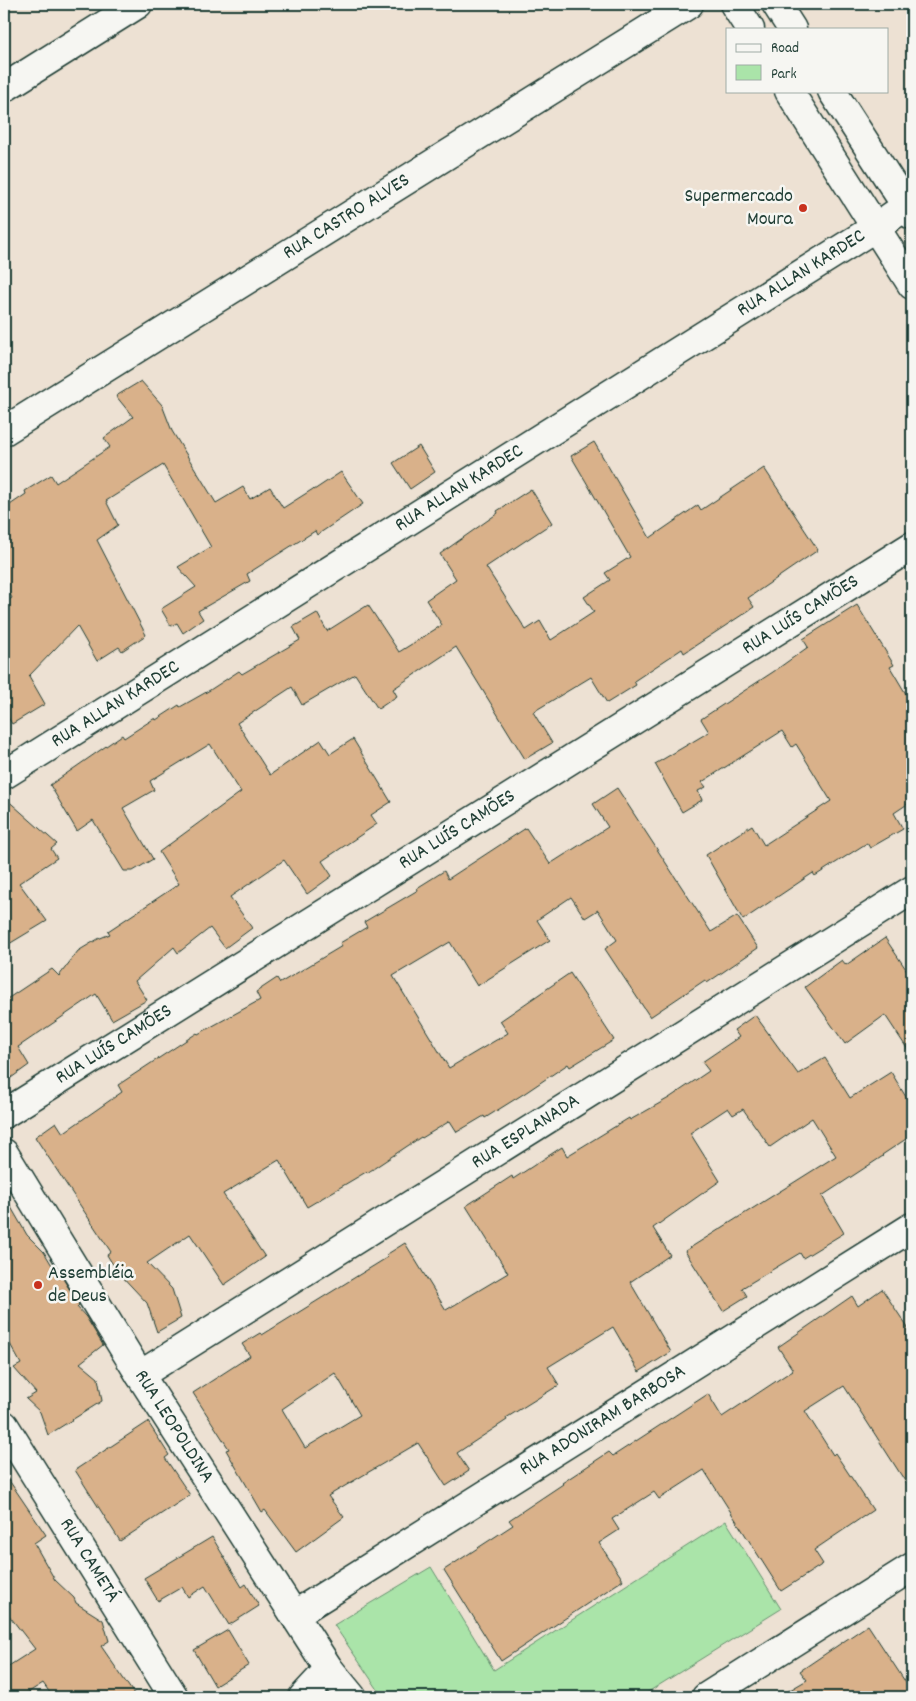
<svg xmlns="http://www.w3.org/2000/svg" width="916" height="1701" viewBox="0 0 916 1701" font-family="Dekko,sans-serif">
<rect width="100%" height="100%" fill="#ede1d3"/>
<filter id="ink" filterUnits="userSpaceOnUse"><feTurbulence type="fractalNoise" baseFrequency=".02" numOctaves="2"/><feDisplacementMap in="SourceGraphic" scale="10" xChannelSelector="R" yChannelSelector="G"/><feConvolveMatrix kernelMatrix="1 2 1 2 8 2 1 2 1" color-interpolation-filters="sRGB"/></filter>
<g filter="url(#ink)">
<path fill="#aae4a9" stroke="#64906e" d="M726 1521 781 1609 640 1697H383L334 1625 431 1567 494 1670Z"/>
<path fill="#d9b18a" stroke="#1f3d34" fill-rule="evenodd" d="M141 381 162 405 172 431 216 503 243 487 250 499 270 487 283 508 313 489 314 490 341 472 363 504 317 535 315 531 247 574 250 581 198 611 203 619 183 633 177 623 171 626 161 609 196 587 178 567 211 547 163 465 106 501 118 525 97 540 146 635 122 651 119 647 97 661 77 626 29 676 45 704 12 724 4 711V603L12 598 4 583V509L26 494 25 491 51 475 56 483 110 447 104 438 133 417 116 396Z
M594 442 650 538 698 505 701 510 764 468 818 550 748 598 754 607 684 653 682 649 634 681 636 685 607 703 591 677 533 712 552 743 525 759 456 647 393 689 397 696 378 709 355 674 302 705 292 687 237 723 270 775 321 740 330 754 353 739 391 802 371 815 377 824 322 861 332 876 307 894 284 860 230 897 252 928 225 948 210 928 178 953 174 947 135 981 147 1000 112 1020 96 994 18 1047 29 1065 4 1083V1001L52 969 59 976 78 951 98 939 110 934 108 931 179 884 159 852 241 792 210 744 150 781 154 790 123 808 153 859 133 871H124L93 820 77 831 50 785 122 735 124 738 155 718 156 720 179 705 180 707 210 690 239 671 242 674 300 640 293 627 317 613 327 631 368 605 399 652 442 625 426 600 456 579 440 554 498 513 497 511 531 489 552 523 486 567 526 630 540 621 551 640 594 612 584 597 610 580 605 573 630 557 571 456Z
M419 446 435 472 410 489 393 463Z
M857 605 894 665 890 667 912 704V801L894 813 903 829 870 848 867 843 815 876 813 873 743 920 706 855 752 825 764 845 831 801 796 744 792 747 782 731 702 782 706 787 698 791 702 800 682 812 655 764 709 732 701 719 773 672 808 647 803 639Z
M617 788 711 932 737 916 758 948 707 983 705 980 650 1017 605 949 617 940 598 910 585 918 571 897 537 920 550 940 477 986 450 942 393 976 449 1068 508 1033 500 1021 570 973 614 1040 570 1067 568 1064 525 1093 485 1118 484 1116 457 1132 450 1121 422 1138 421 1137 367 1173 366 1172 307 1207 279 1160 223 1194 265 1257 224 1285 190 1234 147 1263 172 1289 181 1318 157 1332 147 1303 117 1271 107 1255 111 1252 35 1137 56 1122 63 1133 122 1092 118 1085 197 1033 198 1034 260 1000 256 992 277 978 280 983 342 946 340 943 367 927 364 922 418 890 417 888 444 871 448 879 526 828 550 864 608 827 593 804Z
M4 797 57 844 51 849 57 858 19 883 47 921 4 947Z
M885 938 912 978V1056L885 1015 845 1044 805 987 842 960 846 965Z
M755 1015 798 1074 825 1058 850 1098 891 1072 912 1107V1135L882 1155 883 1156 822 1196 844 1233 803 1258 800 1253 742 1288 747 1296 723 1311 685 1251 836 1156 812 1118 770 1147 743 1109 733 1115 728 1108 690 1133 720 1181 653 1228 670 1255 630 1282 671 1352 639 1372 613 1327 548 1367 559 1385 506 1418 507 1420 457 1453 469 1471 446 1486 418 1443 328 1496 344 1517 296 1552 265 1510 262 1512 226 1450 229 1449 193 1393 250 1356 242 1344 260 1333 262 1335 354 1278 388 1257 386 1255 405 1243 446 1310 508 1273 466 1206 512 1176 513 1179 562 1147 567 1156 629 1118 630 1120 669 1098 709 1071 702 1062 739 1037 734 1030ZM335 1373 360 1415 305 1448 282 1409Z
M4 1195 27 1235 44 1252 53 1267H56L79 1305 77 1307 86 1317 103 1345 80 1363 98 1378 102 1401 48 1435 40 1412 26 1399 36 1393 14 1368 21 1364 4 1333Z
M882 1289 912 1334V1492L844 1386 805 1411 833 1455 835 1453 873 1510 814 1550 823 1564 781 1591 704 1470 659 1499 654 1492 612 1519 619 1530 599 1543 623 1580 501 1661 444 1570 513 1525 509 1520 563 1484 562 1483 609 1452 613 1456 708 1394 722 1417 793 1370 778 1347 852 1296 858 1306Z
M148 1422 169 1455 165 1458 190 1495 120 1541 75 1470Z
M4 1473 46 1535 34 1543 55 1580 74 1598 76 1603 103 1620 109 1641 101 1646 136 1697H53L43 1683 21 1697H4V1669L35 1649 4 1609Z
M212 1537 242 1587 246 1584 259 1606 229 1625 205 1586 188 1597 182 1587 158 1601 144 1578Z
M868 1625 912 1692V1697H778L807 1680 800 1671Z
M228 1630 249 1665 215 1686 194 1650Z"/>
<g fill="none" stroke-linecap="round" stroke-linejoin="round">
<defs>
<g id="minor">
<path d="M734 4 750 29"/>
<path d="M776 4 792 29"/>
<path d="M4 88 138 4"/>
<path d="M789 91 912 285"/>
<path d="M832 91 912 215"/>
<path id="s1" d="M4 431 689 4"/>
<path id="s2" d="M4 775 876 227 912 202"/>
<path id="s3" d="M4 1114 912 546"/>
<path id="s4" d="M4 1153 140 1375 329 1669 352 1697"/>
<path id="s5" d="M140 1375 912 890"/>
<path id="s6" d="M4 1425 174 1697"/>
<path id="s7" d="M294 1615 912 1227"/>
<path d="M303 1697 329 1669"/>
<path d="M706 1697 912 1567"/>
</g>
</defs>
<use href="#minor" stroke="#1f3d34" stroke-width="31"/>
<use href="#minor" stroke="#f6f6f2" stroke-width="28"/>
</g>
</g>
<g fill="#c8321e" stroke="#f6f6f2" stroke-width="2">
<circle cx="803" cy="208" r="5"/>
<circle cx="38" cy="1285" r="5"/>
</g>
<g text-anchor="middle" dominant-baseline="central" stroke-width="5" stroke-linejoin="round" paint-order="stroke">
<g font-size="20" fill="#1f3d34" stroke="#f6f6f2" text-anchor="end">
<text x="793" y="197">Supermercado<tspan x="793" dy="23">Moura</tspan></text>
<text x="48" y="1274" text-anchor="start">Assembléia<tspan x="48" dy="23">de Deus</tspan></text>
</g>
<g font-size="20" fill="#1f3d34" stroke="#f6f6f2">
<text stroke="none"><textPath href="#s1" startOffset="404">RUA CASTRO ALVES</textPath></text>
<text stroke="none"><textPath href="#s2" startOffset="942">RUA ALLAN KARDEC</textPath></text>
<text stroke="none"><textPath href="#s2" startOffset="538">RUA ALLAN KARDEC</textPath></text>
<text stroke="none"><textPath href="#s3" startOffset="940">RUA LUÍS CAMÕES</textPath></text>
<text stroke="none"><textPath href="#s2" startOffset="132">RUA ALLAN KARDEC</textPath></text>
<text stroke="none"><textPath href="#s3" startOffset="535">RUA LUÍS CAMÕES</textPath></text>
<text stroke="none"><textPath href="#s3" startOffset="130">RUA LUÍS CAMÕES</textPath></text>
<text stroke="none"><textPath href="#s5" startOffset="456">RUA ESPLANADA</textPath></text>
<text stroke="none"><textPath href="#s7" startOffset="365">RUA ADONIRAM BARBOSA</textPath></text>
<text stroke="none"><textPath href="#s4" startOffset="322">RUA LEOPOLDINA</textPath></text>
<text stroke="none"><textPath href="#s6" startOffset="160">RUA CAMETÁ</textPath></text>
</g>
</g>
<rect width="916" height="1701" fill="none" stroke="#f6f6f2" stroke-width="20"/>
<rect x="10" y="10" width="896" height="1681" fill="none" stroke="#1f3d34" stroke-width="2" filter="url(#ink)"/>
<rect x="726" y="28" width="162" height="65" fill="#f6f6f2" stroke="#a0aca6"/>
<rect x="736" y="44" width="25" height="8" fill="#f6f6f2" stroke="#a0aca6"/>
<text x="771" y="52" font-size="15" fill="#1f3d34">Road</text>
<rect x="736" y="65" width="25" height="15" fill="#aae4a9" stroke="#a0aca6"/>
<text x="771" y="78" font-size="15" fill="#1f3d34">Park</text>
</svg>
